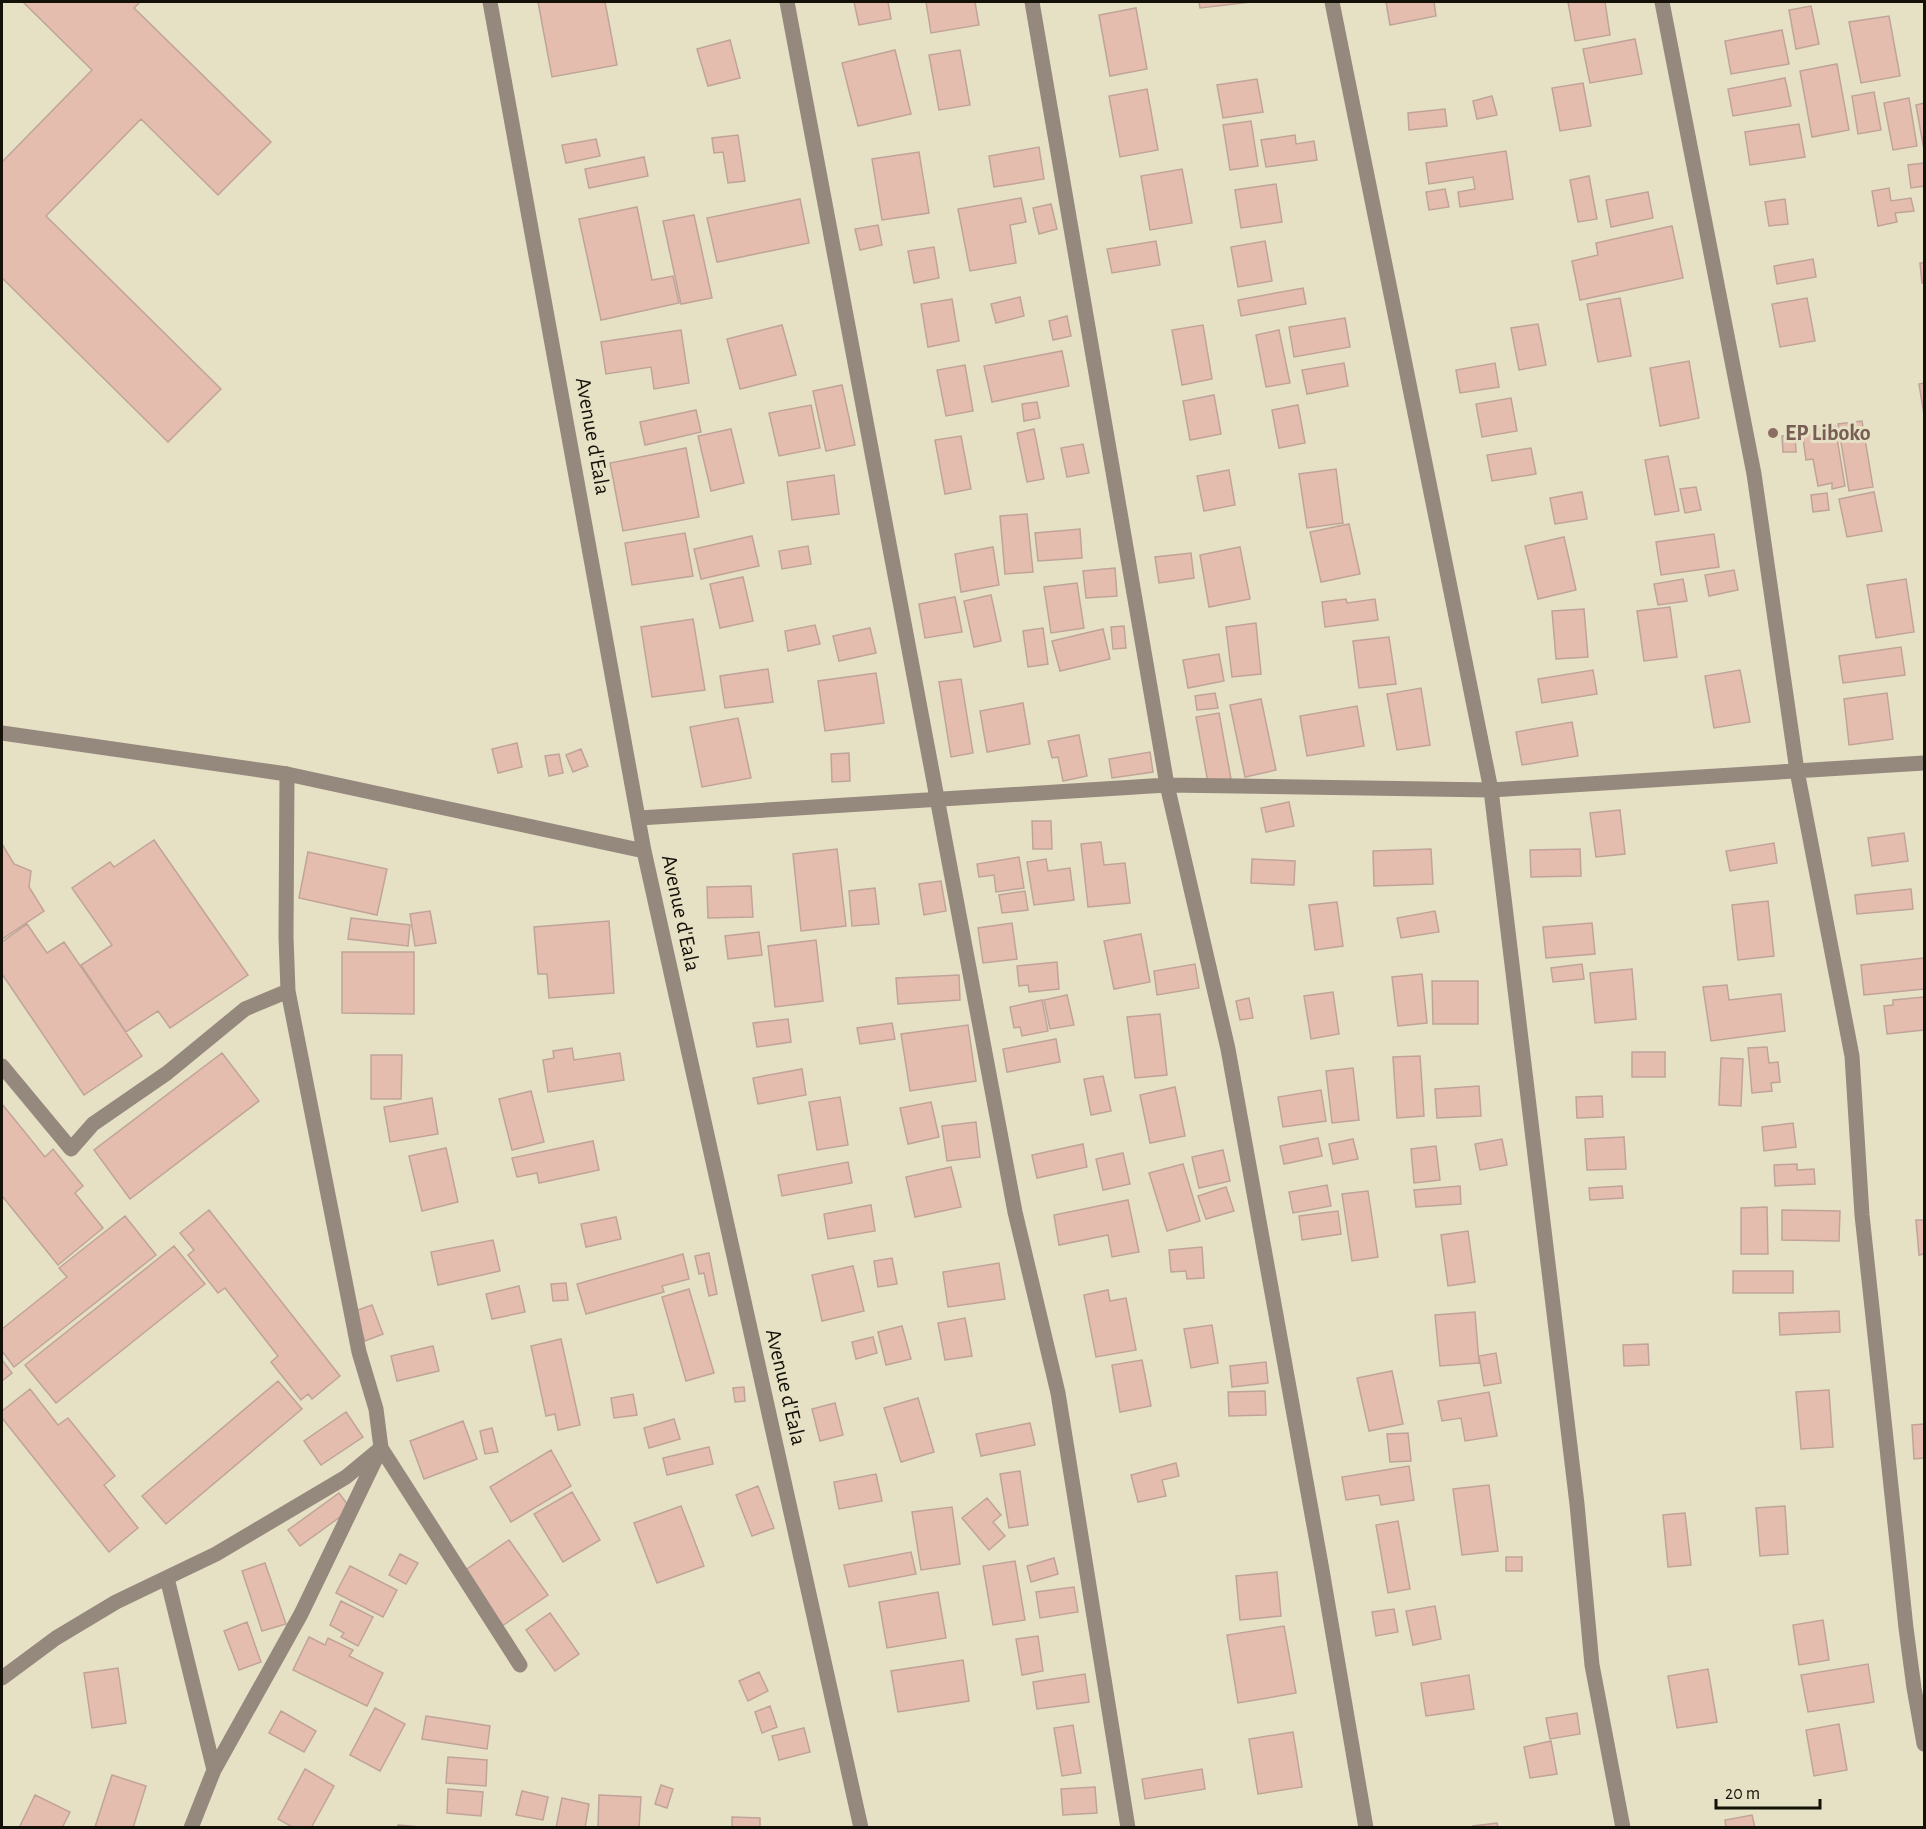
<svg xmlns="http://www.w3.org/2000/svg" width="1926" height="1829" viewBox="0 0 1926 1829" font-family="'Alegreya Sans',sans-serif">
<rect width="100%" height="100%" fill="#e6e0c5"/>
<path fill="#e4bdae" stroke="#c0a499" stroke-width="1.5" d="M25 2H140L134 8 271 142 218 195 141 119 46 216 221 389 168 442 2 278V162L92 70 24 3Z
M538 2H605L617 65 552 77Z
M854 2H888L891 19 859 25Z
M926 2H975L979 25 931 33Z
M1199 2H1251L1200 8Z
M1386 2H1434L1436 16 1390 25Z
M1568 2H1605L1610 35 1575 41Z
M1811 6 1819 44 1796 49 1789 10Z
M1136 8 1147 69 1110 76 1099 15Z
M1889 16 1900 76 1861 83 1849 22Z
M1782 30 1789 64 1731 74 1725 41Z
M1635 39 1642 74 1590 83 1583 49Z
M730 40 740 78 708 86 697 49Z
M895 50 911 114 858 126 842 63Z
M960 50 970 105 939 110 929 55Z
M1837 64 1849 130 1812 137 1800 71Z
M1785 78 1791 106 1733 116 1728 89Z
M1257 79 1263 112 1223 118 1217 85Z
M1583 83 1591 126 1560 131 1552 88Z
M1147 89 1158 150 1120 157 1109 96Z
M1874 92 1881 130 1858 134 1852 96Z
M1492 96 1497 115 1477 119 1473 101Z
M1909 98 1917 146 1893 150 1884 103Z
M1924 103V150L1916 105Z
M1445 109 1447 126 1409 130 1408 113Z
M1251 121 1258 166 1230 170 1223 125Z
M1799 124 1805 157 1750 165 1745 132Z
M738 135 745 181 728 183 723 152 714 153 712 138Z
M1295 135 1296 144 1314 141 1317 160 1266 167 1261 140Z
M596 139 600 156 566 163 562 145Z
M1039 147 1044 179 994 187 989 156Z
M1506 151 1513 199 1460 207 1458 192 1475 189 1473 177 1429 184 1426 163Z
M919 152 929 213 882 220 872 159Z
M644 157 648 176 589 188 585 169Z
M1924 163V186L1911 188 1908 165Z
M1182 169 1192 223 1150 230 1141 176Z
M1589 176 1597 219 1578 222 1570 180Z
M1276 184 1282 222 1241 228 1235 190Z
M1889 188 1891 201 1911 198 1914 211 1895 213 1897 222 1878 226 1872 191Z
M1445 189 1449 207 1429 210 1426 192Z
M1648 192 1653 218 1611 227 1606 200Z
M1021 198 1026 222 1010 225 1016 263 970 271 958 209Z
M800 199 809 243 717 262 707 218Z
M1785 199 1788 224 1769 226 1765 202Z
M1051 204 1057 229 1039 234 1033 208Z
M637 207 652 280 673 276 679 303 601 320 579 219Z
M694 215 712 298 681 304 663 221Z
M878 225 882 245 860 250 855 229Z
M1672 226 1683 278 1580 300 1572 261 1598 255 1596 243Z
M1156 241 1160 265 1112 273 1107 249Z
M1265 241 1272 281 1238 287 1231 247Z
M934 247 939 278 914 283 908 251Z
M1813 259 1816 277 1777 284 1774 266Z
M1920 263H1924V283H1922Z
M1303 288 1306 304 1241 316 1238 300Z
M1020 297 1024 316 996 323 991 304Z
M1620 298 1631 356 1598 362 1587 304Z
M1807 298 1815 341 1780 347 1772 304Z
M952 299 959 341 928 347 921 304Z
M1067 316 1071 336 1053 340 1049 321Z
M1345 318 1350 347 1294 357 1289 327Z
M1538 324 1546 365 1519 370 1511 328Z
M782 325 796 375 740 389 727 339Z
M1203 325 1212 379 1182 385 1172 330Z
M681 330 689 383 654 389 651 367 606 374 601 342Z
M1279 330 1290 383 1266 387 1256 335Z
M1062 351 1069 386 992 402 984 366Z
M1689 361 1699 418 1660 426 1650 368Z
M1344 363 1348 386 1307 394 1302 370Z
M1495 363 1499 387 1460 393 1456 370Z
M965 365 973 411 946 416 937 370Z
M1924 383V415L1919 384Z
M842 385 855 445 826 451 813 391Z
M1214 395 1221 434 1190 440 1183 401Z
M1511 398 1517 431 1482 437 1476 404Z
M1037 402 1040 418 1024 421 1022 404Z
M811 405 820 448 779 456 769 413Z
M1298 405 1305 443 1279 448 1272 410Z
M696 410 701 432 645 445 640 422Z
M1862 421 1873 487 1849 491 1838 424Z
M1835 426 1845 486 1832 489V483L1818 486 1813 459 1806 460 1802 431Z
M731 429 744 483 711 491 698 436Z
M1034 429 1044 479 1027 482 1017 433Z
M1795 435 1796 452H1783L1782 436Z
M961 436 971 489 945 494 935 440Z
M1083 444 1089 473 1067 477 1061 448Z
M686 448 699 517 623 531 610 463Z
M1531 448 1536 474 1492 481 1487 455Z
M1668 456 1679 511 1655 515 1645 460Z
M1336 469 1343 523 1307 528 1299 474Z
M1229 470 1235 505 1204 511 1197 476Z
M834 475 839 514 792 520 787 482Z
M1696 487 1701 510 1685 513 1680 489Z
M1582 492 1587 519 1555 524 1550 498Z
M1874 492 1882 531 1847 537 1839 499Z
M1827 493 1829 510 1813 512 1811 495Z
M1027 514 1033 572 1005 574 1000 516Z
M1349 524 1360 574 1321 582 1310 532Z
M1080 529 1082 558 1038 561 1035 533Z
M685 533 693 576 632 585 625 543Z
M1714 534 1719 567 1661 575 1656 542Z
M752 536 759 566 701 579 694 549Z
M1564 537 1576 590 1538 599 1525 546Z
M808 546 811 564 782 569 779 551Z
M993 547 999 585 961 592 955 554Z
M1240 547 1250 599 1209 607 1200 555Z
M1191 553 1194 578 1159 583 1155 557Z
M1115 568 1117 596 1086 598 1083 571Z
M1734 570 1738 590 1709 596 1705 575Z
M743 577 753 621 720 628 710 584Z
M1683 579 1687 601 1658 605 1654 584Z
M1906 579 1914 632 1876 638 1867 585Z
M1077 583 1084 628 1051 633 1044 587Z
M991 595 1001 641 974 647 964 601Z
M955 597 962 632 925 638 919 604Z
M1346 599 1347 603 1375 599 1378 620 1325 627 1322 602Z
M1670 607 1677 657 1644 661 1637 611Z
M1584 609 1588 657 1556 659 1552 611Z
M693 619 705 690 652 697 641 627Z
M1256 623 1261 674 1232 677 1226 627Z
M815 625 820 644 788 651 785 631Z
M1124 626 1126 648 1113 649 1111 627Z
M870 628 876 653 839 661 833 636Z
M1043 628 1048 664 1028 667 1023 631Z
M1103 629 1110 659 1060 671 1052 641Z
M1389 637 1396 684 1359 688 1353 641Z
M1901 647 1905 675 1843 683 1839 656Z
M1219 654 1224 681 1188 688 1183 660Z
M768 669 773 702 725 708 720 676Z
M1593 670 1597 694 1542 703 1538 679Z
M1740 670 1750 722 1714 728 1705 676Z
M876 673 884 723 825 731 818 681Z
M961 679 973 753 951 757 939 682Z
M1421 688 1430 745 1397 750 1387 694Z
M1215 693 1218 708 1197 710 1195 696Z
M1887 693 1893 739 1849 745 1844 699Z
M1261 699 1276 770 1245 777 1230 705Z
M1023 703 1030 744 987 752 980 711Z
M1357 706 1364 746 1307 756 1300 716Z
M1219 713 1231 779 1208 783 1196 717Z
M738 718 751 778 702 787 690 727Z
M1572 722 1578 756 1522 765 1516 732Z
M1079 735 1087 776 1063 781 1058 757 1052 758 1048 741Z
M517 743 522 767 498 773 492 749Z
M581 749 588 766 573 772 566 755Z
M1150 752 1153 772 1112 778 1109 759Z
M849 753 850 781 832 782 831 754Z
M559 754 563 773 549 776 545 756Z
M1289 802 1294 826 1266 832 1261 808Z
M1620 810 1625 854 1596 857 1590 813Z
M1032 821H1051L1052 849H1033Z
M1904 833 1908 861 1872 866 1868 838Z
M154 840 248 975 170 1028 158 1011 126 1032 81 965 112 945 72 888 110 862 114 867Z
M1101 842 1104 865 1125 863 1130 903 1088 907 1081 844Z
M1774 843 1777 863 1730 871 1726 851Z
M2 844 14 864 31 871 29 887 44 911 2 939Z
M837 849 846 926 801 931 793 854Z
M1431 849 1433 884 1374 886 1373 851Z
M1580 849 1581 876 1531 877 1530 850Z
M308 852 387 869 377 915 299 898Z
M1019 857 1024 888 996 892 994 875 979 877 977 864Z
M1046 859 1048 871 1070 868 1074 900 1034 905 1027 862Z
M1252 859 1295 861 1294 885 1251 883Z
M941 881 946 911 924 915 919 884Z
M751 886 753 917 708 918 707 887Z
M875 888 879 924 852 926 849 891Z
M1911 889 1913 909 1857 914 1855 895Z
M1025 891 1028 910 1002 913 999 895Z
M1768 901 1774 956 1738 960 1732 905Z
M1337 902 1343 946 1315 950 1309 905Z
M430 911 436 943 415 946 410 914Z
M1435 911 1439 932 1401 938 1397 918Z
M351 918 410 925 408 946 348 939Z
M609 921 614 993 549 998 547 974H538L534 927Z
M1012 923 1017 959 983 963 978 928Z
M1592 923 1595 954 1546 958 1543 927Z
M27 924 47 953 64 942 142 1056 84 1095 2 974V942Z
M759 932 762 955 728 959 725 936Z
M1141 934 1150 982 1114 989 1104 941Z
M816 940 823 1001 775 1007 768 946Z
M342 952H414V1014L342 1013Z
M1924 958V989L1864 995 1861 965Z
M1057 962 1059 989 1029 992 1028 985 1019 986 1017 966Z
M1195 964 1199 988 1157 995 1154 971Z
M1582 964 1584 979 1553 982 1551 968Z
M1632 969 1636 1019 1595 1023 1590 973Z
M1422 974 1427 1023 1398 1026 1392 977Z
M959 975 960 1000 898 1004 896 978Z
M1432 981H1478V1024H1433Z
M1727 985 1729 1000 1781 994 1785 1031 1711 1041 1703 987Z
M1333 992 1339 1034 1311 1039 1304 996Z
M1067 995 1074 1025 1050 1029 1044 1000Z
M1924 997V1030L1887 1034 1884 1006 1893 1005V1000Z
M1249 998 1253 1018 1240 1020 1236 1001Z
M1042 1000 1048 1031 1022 1036 1020 1027 1014 1028 1010 1007Z
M1160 1014 1167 1075 1135 1078 1127 1017Z
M788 1019 791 1042 757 1047 753 1023Z
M892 1023 895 1039 860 1044 857 1028Z
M968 1025 976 1081 910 1091 901 1034Z
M1056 1039 1060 1062 1007 1072 1003 1049Z
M1767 1047 1769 1063 1778 1062 1780 1082 1771 1083 1772 1091 1752 1093 1748 1048Z
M572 1048 574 1060 620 1053 624 1080 548 1092 543 1060 554 1058 553 1051Z
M1632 1052H1665V1077H1632Z
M222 1053 259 1101 130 1199 94 1150Z
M371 1055H402L401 1099H371Z
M1420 1056 1424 1116 1397 1118 1393 1057Z
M1721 1058 1743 1059 1741 1106 1719 1105Z
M1353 1068 1359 1120 1332 1123 1326 1071Z
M802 1069 806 1095 758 1104 753 1078Z
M1103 1076 1111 1111 1091 1115 1084 1079Z
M1479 1086 1481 1116 1437 1118 1435 1089Z
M1175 1087 1185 1136 1150 1143 1140 1095Z
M1321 1090 1326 1121 1283 1127 1278 1097Z
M531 1091 544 1142 512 1150 499 1099Z
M1602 1096 1603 1117 1577 1118 1576 1097Z
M840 1097 848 1145 817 1150 809 1102Z
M432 1098 438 1134 390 1142 384 1107Z
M931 1102 939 1137 908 1144 900 1108Z
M2 1104 45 1157 53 1149 83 1186 75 1193 103 1228 58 1265 2 1196Z
M976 1122 980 1157 947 1161 942 1126Z
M1793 1123 1796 1147 1764 1151 1762 1127Z
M1624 1137 1626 1169 1587 1170 1585 1139Z
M1318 1138 1322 1156 1284 1164 1280 1146Z
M1353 1139 1358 1159 1333 1164 1329 1144Z
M1502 1139 1507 1165 1480 1170 1475 1144Z
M593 1141 599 1170 539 1183 537 1173 517 1177 512 1158Z
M1083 1144 1087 1167 1037 1178 1032 1155Z
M1436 1146 1440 1180 1414 1183 1411 1149Z
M446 1148 458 1202 422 1211 409 1156Z
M1223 1150 1230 1181 1199 1188 1192 1157Z
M1123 1153 1130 1184 1103 1190 1096 1159Z
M848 1162 852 1183 782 1196 778 1175Z
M1183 1164 1200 1221 1167 1231 1149 1173Z
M1797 1164V1170L1814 1169 1815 1184 1775 1186 1774 1165Z
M951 1167 961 1207 915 1217 906 1177Z
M1327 1185 1331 1206 1293 1213 1289 1192Z
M1460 1186 1461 1204 1416 1207 1414 1190Z
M1622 1186 1623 1198 1590 1200 1589 1188Z
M1226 1187 1234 1211 1206 1219 1198 1196Z
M1368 1191 1378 1257 1352 1261 1342 1194Z
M1128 1200 1139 1252 1112 1257 1108 1235 1059 1245 1054 1215Z
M871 1205 875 1231 828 1239 824 1214Z
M1767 1207 1768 1254H1741V1208Z
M209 1210 340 1376 312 1399 308 1394 301 1400 271 1362 278 1356 225 1288 218 1293 188 1255 194 1250 180 1233Z
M1782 1210 1840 1211 1839 1241 1782 1240Z
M1338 1211 1341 1234 1302 1240 1299 1216Z
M125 1216 156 1255 14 1367 2 1351V1329L67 1277 59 1268Z
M616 1217 621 1239 586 1247 581 1224Z
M1916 1220H1924V1254L1919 1255Z
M1468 1231 1475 1282 1448 1286 1441 1235Z
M493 1240 500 1271 438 1285 431 1252Z
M174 1246 205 1284 56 1403 25 1365Z
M1202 1247 1204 1278 1187 1279 1186 1271 1171 1272 1169 1250Z
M709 1253 717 1294 709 1296 704 1273 699 1274 695 1256Z
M683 1254 689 1279 662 1286 664 1292 586 1314 577 1284Z
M892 1258 897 1284 878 1287 874 1261Z
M999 1263 1005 1299 948 1307 943 1272Z
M853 1266 864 1311 822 1321 812 1275Z
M1733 1271H1793V1293H1733Z
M566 1283 568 1300 553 1301 551 1284Z
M519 1286 525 1312 492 1319 486 1294Z
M689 1289 714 1373 686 1381 662 1297Z
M1108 1290 1110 1301 1126 1298 1136 1350 1096 1357 1084 1295Z
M372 1305 383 1334 365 1341 355 1311Z
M1839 1311 1840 1332 1780 1335 1779 1313Z
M1475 1312 1479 1363 1440 1366 1435 1315Z
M965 1318 972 1356 945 1360 938 1323Z
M1212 1325 1218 1363 1191 1368 1184 1329Z
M902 1326 911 1359 886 1365 878 1332Z
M873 1337 877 1353 856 1359 852 1342Z
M561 1339 580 1425 558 1430 555 1414 546 1416 531 1346Z
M1648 1344 1649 1365 1624 1366 1623 1345Z
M433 1346 439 1371 397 1381 391 1356Z
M1496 1353 1501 1383 1484 1386 1479 1356Z
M2 1360 12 1373 2 1381Z
M1142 1360 1151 1406 1120 1412 1112 1365Z
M1266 1362 1268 1383 1232 1387 1230 1366Z
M1392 1371 1403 1424 1369 1431 1357 1378Z
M278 1381 302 1409 166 1524 142 1496Z
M744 1387 745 1401 735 1402 733 1388Z
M30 1389 58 1425 68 1418 115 1476 104 1485 138 1528 109 1552 2 1418V1411Z
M1829 1390 1833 1447 1801 1449 1796 1392Z
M1265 1391 1266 1415 1229 1416 1228 1392Z
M1489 1392 1497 1436 1465 1441 1461 1418 1442 1421 1438 1401Z
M633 1394 637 1415 614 1418 611 1398Z
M918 1398 934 1452 901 1462 884 1408Z
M835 1403 843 1435 820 1441 812 1409Z
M346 1412 363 1437 321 1465 304 1441Z
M674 1419 680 1439 649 1448 644 1428Z
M463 1421 477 1459 424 1479 410 1441Z
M1030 1423 1035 1445 981 1456 976 1434Z
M1924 1424V1458L1914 1459 1912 1425Z
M492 1428 498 1452 485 1454 480 1431Z
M1408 1433 1411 1461 1390 1462 1387 1434Z
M709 1447 713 1464 667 1475 663 1458Z
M551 1450 571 1486 511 1522 490 1487Z
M1176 1463 1179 1476 1162 1480 1166 1496 1138 1502 1131 1475Z
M1409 1466 1414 1500 1381 1505 1379 1495 1346 1500 1342 1477Z
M1020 1471 1028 1525 1009 1528 1000 1474Z
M876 1474 882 1501 839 1509 834 1482Z
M1489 1485 1498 1551 1462 1555 1453 1489Z
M758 1486 774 1528 752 1536 736 1495Z
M572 1492 600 1540 563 1562 534 1514Z
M339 1493 351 1509 300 1546 288 1530Z
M987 1498 1001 1515 993 1522 1005 1536 989 1550 962 1518Z
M681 1506 704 1566 657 1583 634 1523Z
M1785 1506 1788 1554 1760 1556 1756 1508Z
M952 1507 960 1564 921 1570 912 1512Z
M1685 1513 1691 1565 1668 1567 1663 1515Z
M1398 1521 1410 1589 1388 1593 1376 1525Z
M509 1540 548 1595 502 1626 464 1571Z
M911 1552 916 1574 849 1587 844 1565Z
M400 1554 418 1563 406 1584 389 1575Z
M1506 1557H1522V1571H1506Z
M1054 1558 1058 1574 1031 1582 1027 1566Z
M1015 1561 1025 1620 993 1625 983 1566Z
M265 1563 286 1624 262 1631 242 1571Z
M350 1566 397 1590 383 1617 336 1593Z
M1277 1572 1281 1616 1240 1620 1236 1576Z
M1074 1587 1078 1612 1040 1618 1036 1592Z
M938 1592 946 1638 887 1648 879 1602Z
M341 1601 373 1617 358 1646 341 1637 344 1633 330 1625Z
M1435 1606 1441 1639 1413 1645 1406 1611Z
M1394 1609 1398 1632 1376 1636 1372 1612Z
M550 1613 579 1654 555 1671 526 1630Z
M1823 1620 1829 1660 1799 1665 1793 1625Z
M247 1622 261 1662 239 1670 224 1631Z
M1284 1626 1296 1693 1238 1703 1227 1635Z
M1038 1636 1043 1671 1022 1675 1016 1639Z
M309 1637 325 1645 328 1638 353 1650 349 1656 383 1673 367 1706 293 1670Z
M963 1660 969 1701 898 1712 891 1671Z
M1868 1664 1874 1702 1808 1712 1801 1675Z
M118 1668 126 1723 92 1728 84 1673Z
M1708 1669 1717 1722 1677 1728 1668 1676Z
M759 1672 768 1691 748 1701 739 1681Z
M1085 1674 1089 1702 1037 1709 1033 1682Z
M1469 1675 1474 1709 1426 1716 1421 1683Z
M770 1706 777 1727 762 1733 755 1712Z
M375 1708 405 1724 380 1771 350 1755Z
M281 1711 316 1731 304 1752 269 1733Z
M1577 1713 1580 1734 1550 1739 1546 1718Z
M426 1716 490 1726 487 1749 422 1739Z
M1839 1724 1847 1770 1814 1776 1806 1730Z
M1073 1725 1081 1773 1062 1776 1054 1728Z
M804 1728 810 1752 779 1760 772 1736Z
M1293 1732 1302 1787 1258 1794 1249 1739Z
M1551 1741 1557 1774 1530 1778 1524 1747Z
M448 1757 487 1760 486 1786 446 1783Z
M305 1769 334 1786 311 1828H294L278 1819Z
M1202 1769 1205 1789 1145 1799 1142 1779Z
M112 1775 146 1786 133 1828 95 1827Z
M661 1785 673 1789 667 1808 655 1804Z
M1095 1787 1097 1813 1063 1815 1061 1789Z
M448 1789 483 1792 481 1816 447 1813Z
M522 1791 548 1797 543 1820 516 1815Z
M35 1795 70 1812 62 1828H19Z
M599 1795 641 1797 639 1828H598Z
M562 1798 589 1804 585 1828H556Z
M1752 1815 1755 1828H1726L1725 1820Z
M732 1817 760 1818V1828H732Z
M1497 1823 1498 1828H1473V1826Z
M398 1825 432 1828H398Z"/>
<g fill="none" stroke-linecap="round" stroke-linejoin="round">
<path stroke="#95887d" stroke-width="15" d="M787 2 1015 1212 1058 1393 1128 1828
M1032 2 1167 785 1228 1049 1322 1570 1366 1828
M1332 2 1491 790 1577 1504 1592 1665 1623 1828
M1662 2 1754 474 1797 771 1852 1056 1862 1215 1880 1382 1906 1628 1914 1688 1924 1744
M639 818 1167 785 1491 790 1924 763
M2 1066 71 1149 93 1124 167 1073 245 1009 288 991
M167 1578 214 1770
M2 1678 56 1638 116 1602 216 1554 346 1477 381 1448 520 1665
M191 1828 214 1770 301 1614 381 1448 376 1409 359 1352 288 991 286 937 287 774"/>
<path stroke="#95887d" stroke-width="15" d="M490 2 644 851 861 1828
M2 733 287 774 644 851"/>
</g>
<circle fill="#8d6e63" stroke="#e6e0c5" stroke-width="2" cx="1773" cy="433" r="6"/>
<g text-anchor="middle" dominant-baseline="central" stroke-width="6" stroke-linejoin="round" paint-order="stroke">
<g font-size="22" font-weight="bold" fill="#785e54" stroke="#e6e0c5" text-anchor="start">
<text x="1785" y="433">EP Liboko</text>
</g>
<g font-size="22" fill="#131108" stroke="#e6e0c5">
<text transform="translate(593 436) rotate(80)">Avenue d'Eala</text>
<text transform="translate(681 913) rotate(78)">Avenue d'Eala</text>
<text transform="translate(786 1387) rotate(77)">Avenue d'Eala</text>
</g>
</g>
<rect width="1926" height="1829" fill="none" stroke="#131108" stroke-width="6"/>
<path d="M1716 1799v9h104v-9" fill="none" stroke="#131108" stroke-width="3"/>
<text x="1725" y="1799" font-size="18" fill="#131108" stroke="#e6e0c5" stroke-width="4.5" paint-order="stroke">20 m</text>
</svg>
